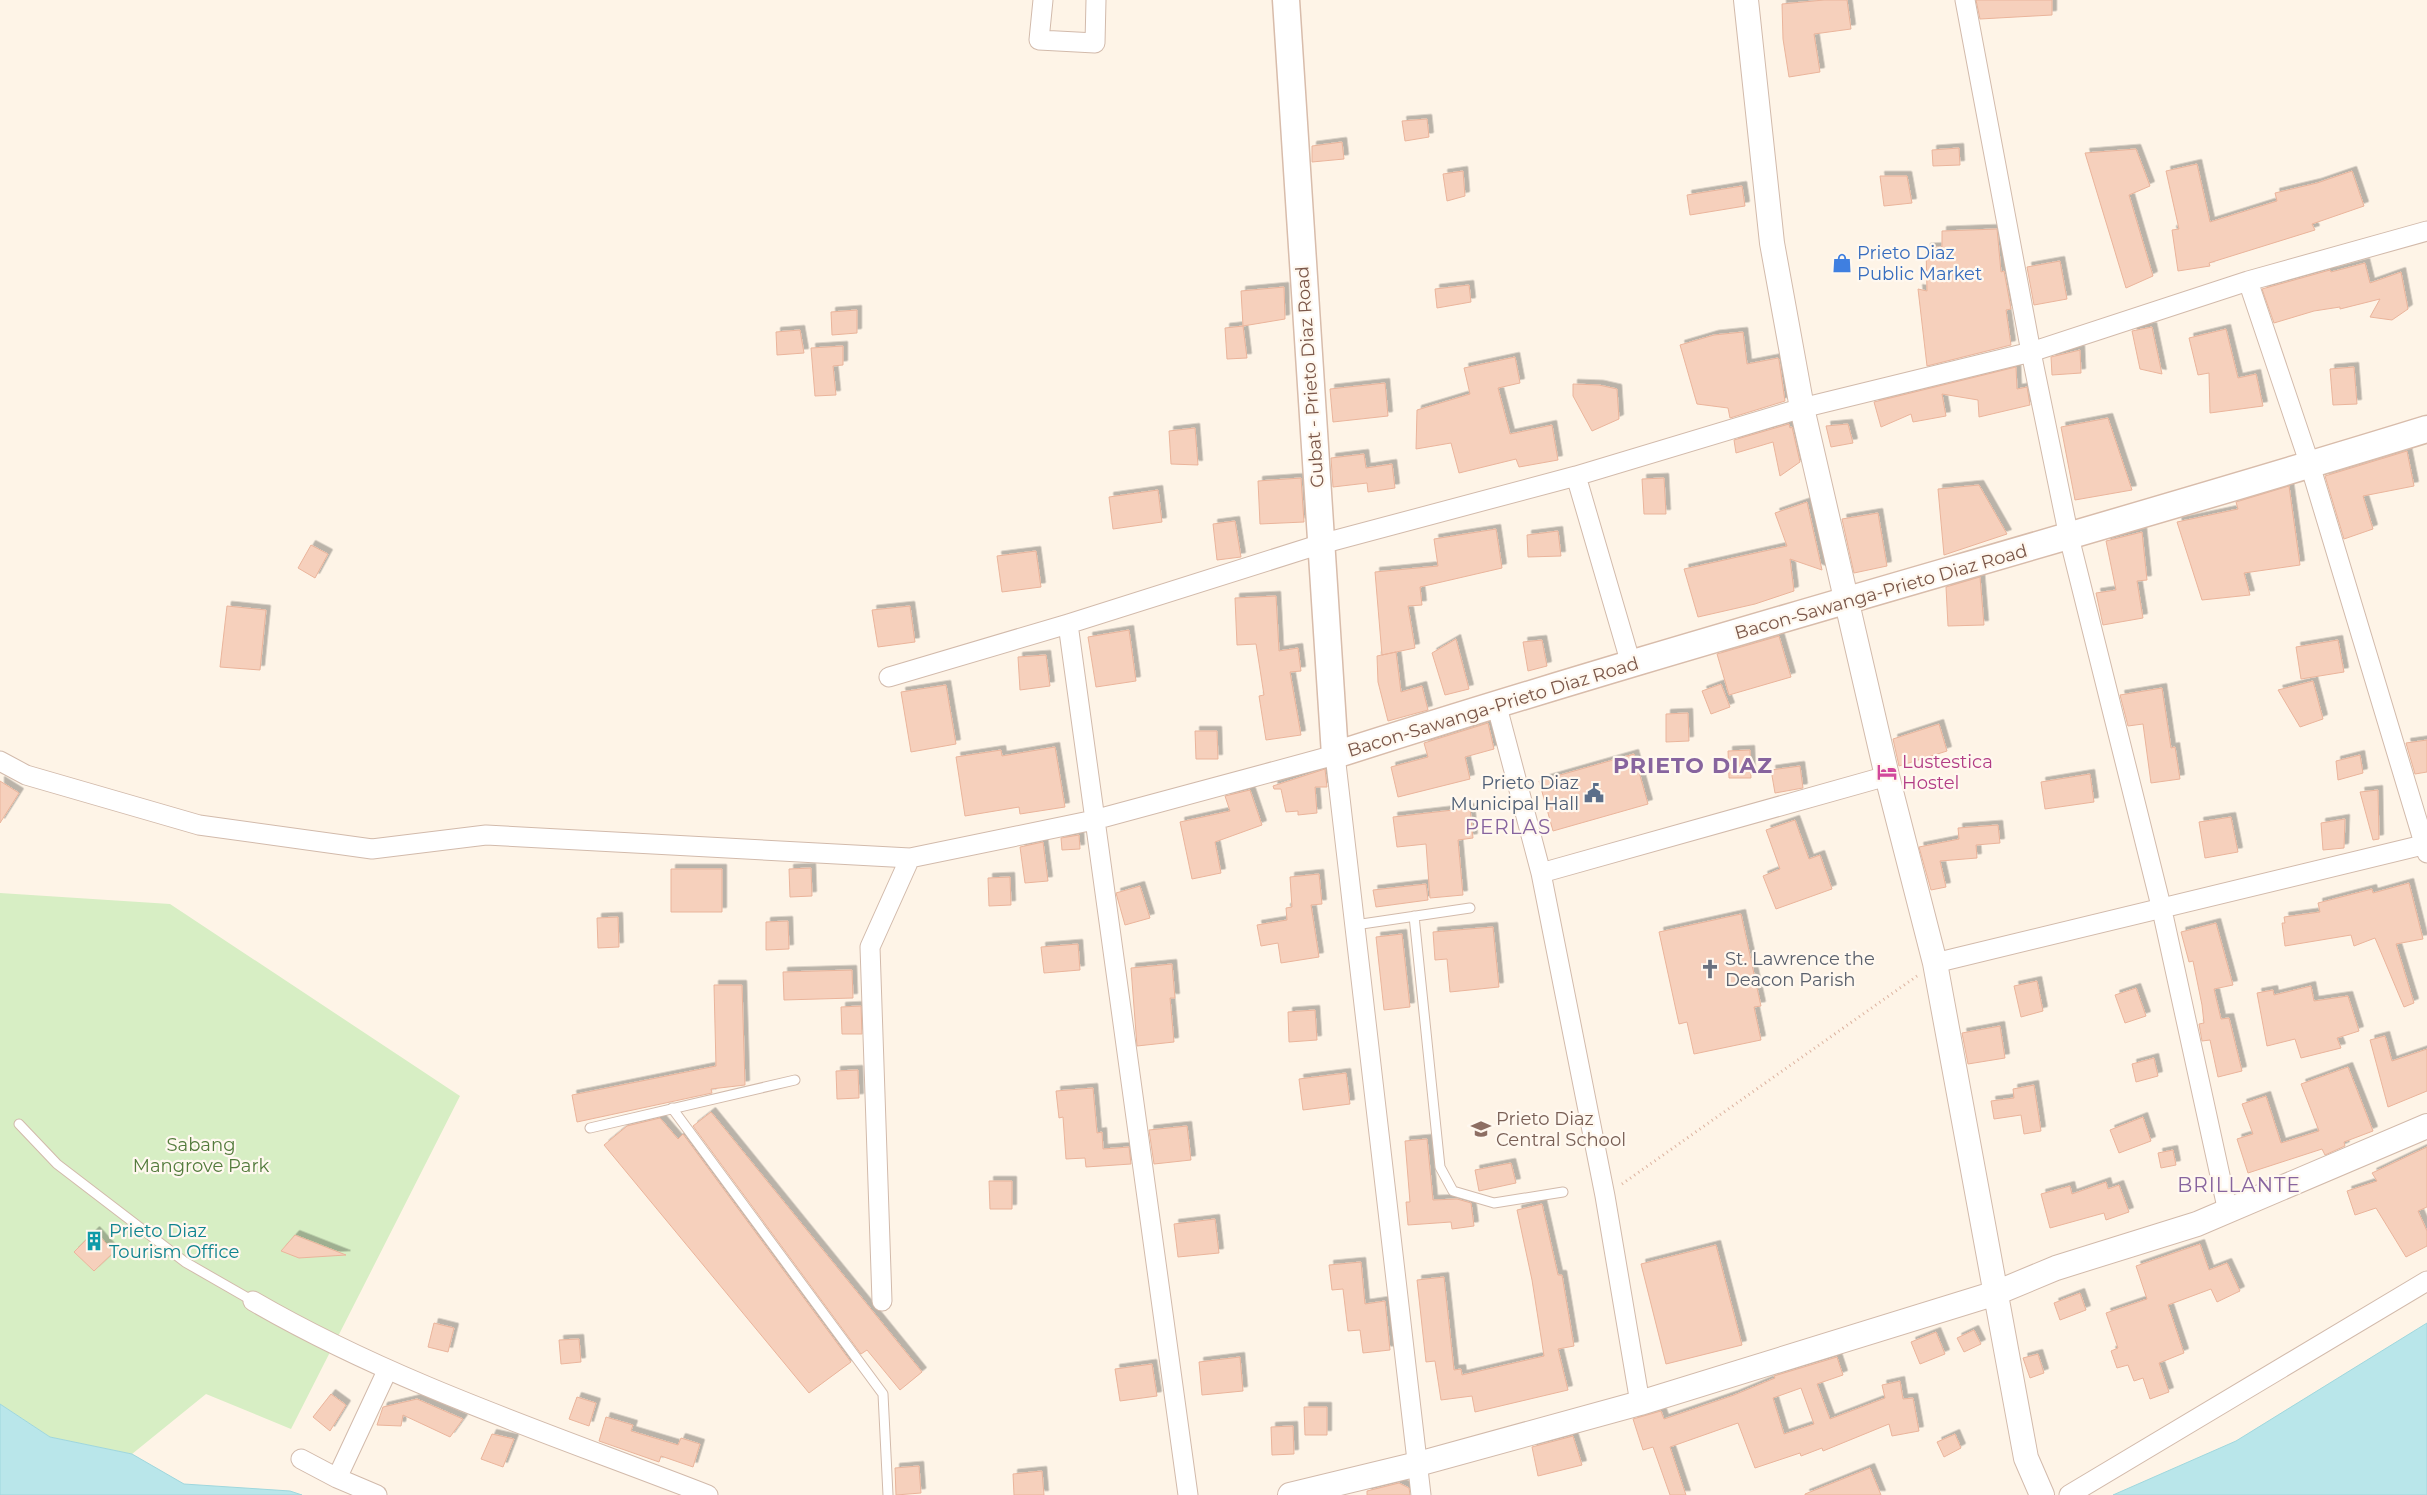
<svg xmlns="http://www.w3.org/2000/svg" width="2427" height="1495" viewBox="0 0 2427 1495" font-family="Montserrat,sans-serif">
<defs>
<filter id="shadow"><feDropShadow dx="4.5" dy="-4.5" stdDeviation="0" flood-color="#0004"/></filter>
</defs>
<rect width="100%" height="100%" fill="#fef4e7"/>
<path fill="#d7eec4" d="M0 893 170 904 460 1096 291 1429 206 1394 132 1454 50 1437 0 1404Z"/>
<path fill="#b9e6ea" stroke="#9fd7dd" d="M2427 1323V1495H2113L2236 1441Z
M0 1404 50 1437 132 1454 184 1484 290 1491 302 1495H0Z"/>
<path fill="#f6d0bc" stroke="#eab49b" fill-rule="evenodd" filter="url(#shadow)" d="M1824 0H1847L1851 29 1814 34 1820 72 1789 77 1783 39 1782 4Z
M1976 0H2052V15L1980 19Z
M1427 119 1429 137 1405 141 1402 121Z
M1342 142 1344 159 1312 162V146Z
M1959 148 1960 165 1933 166 1932 150Z
M2136 149 2150 186 2129 195 2153 276 2126 288 2085 153Z
M2197 164 2210 222 2277 201 2275 193 2317 183 2352 171 2364 206 2312 224 2315 230 2209 263 2210 266 2178 271 2172 230 2179 229 2166 171Z
M1463 171 1465 196 1447 201 1443 174Z
M1880 176H1907L1912 203 1884 206Z
M1742 186 1745 206 1690 215 1687 195Z
M1997 229 2001 272 2004 271 2011 309 2006 310 2011 345 1927 366 1918 289 1927 291 1926 248 1942 247V231Z
M2060 261 2067 299 2034 305 2027 267Z
M2365 263 2370 283 2401 272 2408 309 2392 320 2370 317 2380 299 2340 309V307L2314 311 2274 323 2262 289 2330 270 2331 272Z
M1469 285 1471 302 1437 308 1435 289Z
M1284 287 1285 319 1243 326 1241 291Z
M857 310V333L832 335 831 312Z
M1243 326 1247 358 1227 359 1225 328Z
M2152 327 2162 374 2140 369 2132 331Z
M2226 329 2238 378 2256 374 2263 406 2210 413 2209 373 2198 375 2189 338Z
M800 330 804 353 777 355 776 332Z
M1743 332 1747 364 1778 358 1779 360 1785 401 1730 418 1728 408 1697 404 1680 345 1714 335Z
M843 346V365L833 366 836 395 815 396 811 348Z
M2080 350 2081 373 2052 375 2051 357Z
M1515 357 1520 383 1498 388 1510 434 1552 425 1558 460 1519 467 1516 459 1459 473 1451 443 1416 449 1417 410 1470 394 1464 368Z
M2016 367 2017 389 2027 387 2030 405 1979 417 1978 400 1942 394 1946 416 1913 422 1911 414 1881 427 1874 402Z
M2354 367 2357 404 2333 405 2330 369Z
M1385 383 1388 416 1333 422 1330 389Z
M1573 384 1599 385 1617 389 1619 419 1592 431 1573 396Z
M2108 418 2132 490 2075 500 2061 427Z
M1789 424 1790 428 1792 427 1800 462 1780 476 1773 442 1736 453 1734 440Z
M1848 424 1853 443 1831 447 1826 426Z
M1195 428 1198 465 1171 464 1169 431Z
M2407 451 2414 486 2363 496 2373 529 2344 539 2325 476Z
M1364 454 1366 468 1392 464 1395 488 1368 492 1367 483 1333 487 1331 458Z
M1301 478 1304 522 1260 524 1258 481Z
M1664 478 1666 514H1644L1642 479Z
M1979 485 2007 534 1944 555 1938 489Z
M2289 486 2300 565 2244 573 2250 595 2202 600 2177 522 2238 509 2236 502Z
M1158 490 1162 522 1113 529 1109 497Z
M1807 502 1822 570 1790 559 1794 591 1755 604 1698 617 1684 569 1787 546 1775 513Z
M1878 513 1887 566 1854 573 1842 519Z
M1235 521 1241 557 1217 560 1213 524Z
M1496 529 1502 568 1420 587 1422 605 1408 606 1415 648 1382 655 1375 572 1438 566 1434 539Z
M1558 531 1561 556 1528 557 1527 535Z
M2142 532 2147 580 2137 581 2143 618 2103 625 2096 593 2116 590 2106 541Z
M311 545 328 554 315 578 298 568Z
M1036 551 1041 587 1002 592 997 556Z
M1980 577 1984 625 1948 626 1946 587Z
M1276 596 1279 651 1298 648 1301 671 1290 672 1301 735 1266 740 1259 696 1264 695 1256 644 1237 645 1235 598Z
M227 606 266 610 260 670 220 667Z
M910 606 915 642 878 647 872 610Z
M1129 630 1136 681 1096 687 1088 637Z
M1779 636 1791 677 1729 695 1717 654Z
M1456 639 1469 689 1445 695 1432 653Z
M1542 640 1547 666 1528 671 1523 642Z
M2338 640 2344 672 2301 679 2296 647Z
M1396 652 1401 692 1422 686 1428 710 1388 721 1378 682 1377 656Z
M1046 655 1050 686 1020 690 1018 657Z
M2313 681 2323 719 2300 727 2278 690Z
M1721 684 1730 707 1711 714 1702 691Z
M946 685 956 744 911 752 901 692Z
M2162 688 2171 748 2175 747 2180 779 2151 783 2143 724 2128 726 2120 695Z
M1688 713 1689 741 1666 742V714Z
M1488 723 1494 749 1465 757 1470 779 1398 797 1391 767 1428 757 1424 743Z
M1939 724 1947 751 1899 766 1893 739Z
M1195 731H1217L1218 759H1196Z
M2427 740V772L2415 774 2406 743Z
M1055 747 1065 807 1020 814 1019 807 965 816 956 757 1001 750 1002 756Z
M1750 750 1751 778H1729L1728 751Z
M1634 754 1648 804 1553 831 1539 781Z
M2360 755 2363 773 2338 780 2336 761Z
M1800 766 1803 788 1775 793 1771 770Z
M1325 769 1327 787H1315L1317 813 1298 815V811L1286 812 1281 789H1274L1273 786Z
M2090 774 2094 802 2045 809 2041 782Z
M0 781 19 793 0 823Z
M1250 790 1262 825 1215 842 1221 873 1192 879 1180 822 1230 811 1225 796Z
M2378 790 2379 839 2373 840 2360 792Z
M1470 808 1473 838 1458 840 1463 895 1430 898 1426 844 1397 847 1393 817Z
M2231 817 2238 852 2205 858 2199 822Z
M2345 819 2344 848 2323 850 2321 823Z
M1795 820 1809 859 1820 855 1832 889 1776 909 1763 876 1780 869 1766 830Z
M1998 825 2000 843 1976 845 1977 858 1940 861 1946 887 1931 890 1919 847 1959 839 1958 828Z
M1079 835 1080 849 1062 850 1061 838Z
M1043 842 1048 881 1025 883 1020 847Z
M811 868 812 896 790 897 789 869Z
M671 869H722V912H671Z
M1319 874 1322 904 1311 905 1319 957 1281 963 1278 943 1261 946 1257 925 1287 920 1286 908 1292 907 1290 877Z
M1010 877 1011 905 989 906 988 878Z
M2409 883 2423 939 2396 944 2414 1003 2404 1007 2375 938 2354 946 2351 935 2285 946 2282 923H2285L2284 917 2320 912 2318 903 2372 889 2373 893Z
M1426 884 1428 900 1376 907 1373 890Z
M1140 886 1150 918 1125 925 1116 893Z
M1741 914 1761 1006 1754 1007 1761 1040 1694 1054 1687 1022 1679 1024 1659 932Z
M618 917 619 947 598 948 597 918Z
M788 921 789 949 766 950V922Z
M2216 923 2233 985 2214 989 2221 1019 2229 1018 2242 1071 2218 1077 2210 1040 2202 1041 2199 1024 2204 1023 2202 1005 2193 961 2189 962 2181 932Z
M1493 927 1499 987 1450 992 1447 959 1435 960 1433 932Z
M1402 934 1410 1007 1384 1010 1376 937Z
M1078 944 1080 970 1044 973 1041 947Z
M1172 964 1175 998H1170L1174 1042 1137 1046 1131 968Z
M852 970 853 998 784 1000 783 972Z
M2037 981 2043 1011 2021 1017 2014 986Z
M714 985H742L745 1085 711 1089 712 1093 577 1122 572 1095 716 1066Z
M2311 986 2314 1001 2348 996 2359 1031 2337 1038 2341 1048 2301 1058 2295 1039 2267 1046 2257 993 2273 990 2274 995Z
M2136 988 2146 1016 2125 1023 2115 995Z
M861 1006 862 1034H842L841 1007Z
M1315 1010 1317 1040 1289 1042 1288 1012Z
M2000 1026 2005 1058 1968 1064 1962 1033Z
M2385 1036 2392 1061 2427 1049V1091L2388 1107 2370 1040Z
M2154 1058 2158 1076 2136 1082 2132 1064Z
M2348 1067 2373 1131 2344 1142 2345 1146 2325 1155 2322 1149 2248 1173 2237 1139 2253 1134 2242 1104 2266 1096 2281 1143 2319 1131 2301 1084Z
M858 1070 859 1098 837 1099 836 1071Z
M1346 1073 1350 1104 1303 1110 1299 1079Z
M2034 1085 2041 1131 2024 1134 2021 1115 1994 1119 1991 1101 2014 1098 2013 1089Z
M1093 1088 1097 1133 1102 1132 1103 1149 1129 1147 1131 1164 1086 1167 1085 1158 1066 1159 1063 1117 1059 1118 1056 1091Z
M711 1112 922 1372 900 1390 867 1350 861 1354 693 1126Z
M2143 1117 2151 1141 2119 1153 2110 1130Z
M660 1118 678 1139 683 1134 851 1362 809 1393 604 1145 627 1126Z
M1187 1126 1191 1160 1154 1164 1149 1130Z
M1427 1139 1433 1200 1457 1199 1471 1203 1474 1226 1452 1229 1451 1222 1408 1225 1406 1202H1410L1405 1141Z
M2427 1147V1207L2418 1211 2427 1231V1246L2406 1257 2376 1208 2355 1215 2347 1191 2377 1181 2372 1173Z
M2173 1150 2176 1165 2161 1168 2158 1153Z
M1511 1163 1516 1183 1479 1191 1475 1170Z
M989 1181H1012V1209H990Z
M2106 1182 2108 1189 2119 1185 2129 1212 2106 1220 2104 1213 2050 1228 2041 1194 2070 1186 2072 1194Z
M1542 1204 1558 1275H1562L1574 1346 1558 1349 1568 1390 1475 1412 1472 1396 1441 1400 1435 1361 1426 1362 1417 1280 1444 1277 1454 1370 1461 1369 1462 1375 1544 1356 1532 1280 1517 1210Z
M1215 1219 1219 1253 1178 1257 1174 1224Z
M95 1231 114 1252 94 1271 74 1252Z
M295 1235 346 1255 299 1258 281 1251Z
M2200 1244 2209 1270 2227 1263 2240 1291 2217 1302 2211 1289 2168 1305 2184 1353 2159 1363 2169 1392 2150 1399 2143 1378 2134 1381 2128 1365 2117 1368 2111 1351 2118 1348 2106 1313 2147 1299 2136 1266Z
M1716 1245 1742 1345 1666 1364 1641 1264Z
M1361 1262 1365 1304 1385 1301 1390 1350 1363 1353 1360 1330 1348 1331 1343 1289 1332 1290 1329 1265Z
M2080 1293 2086 1310 2060 1320 2054 1303Z
M434 1323 454 1328 448 1352 428 1347Z
M1974 1330 1981 1344 1964 1352 1957 1338Z
M1936 1332 1945 1354 1920 1364 1911 1342Z
M579 1339 581 1362 561 1364 559 1340Z
M2038 1354 2044 1373 2030 1378 2023 1358Z
M1240 1357 1243 1391 1202 1395 1199 1362Z
M1837 1357 1843 1375 1817 1384 1830 1419 1885 1398 1882 1385 1900 1381 1903 1399 1913 1398 1919 1431 1892 1436 1889 1424 1823 1451 1822 1448 1801 1456 1800 1453 1755 1468 1738 1423 1670 1447 1686 1495H1670L1653 1447 1643 1450 1633 1419 1661 1411 1664 1419 1734 1395 1775 1378 1774 1376ZM1801 1388 1814 1424 1784 1434 1773 1398Z
M1152 1364 1157 1396 1120 1401 1115 1369Z
M331 1394 346 1405 330 1431 313 1417Z
M577 1397 596 1403 589 1426 569 1419Z
M417 1399 463 1419 450 1437 403 1415 401 1426 377 1425 383 1407Z
M1304 1407H1327V1435H1305Z
M606 1417 633 1425 631 1431 678 1445 681 1438 700 1444 693 1467 661 1456 659 1462 599 1441Z
M1293 1426 1294 1454 1272 1455 1271 1427Z
M492 1434 514 1439 503 1467 481 1459Z
M1955 1434 1961 1448 1944 1457 1937 1442Z
M1573 1436 1582 1465 1538 1476 1532 1447Z
M919 1466 921 1493 896 1495 895 1468Z
M1870 1468 1881 1495H1805V1494Z
M1042 1471 1044 1495H1014L1013 1474Z
M1399 1483 1409 1488 1410 1495H1367V1491Z"/>
<g fill="none" stroke-linecap="round" stroke-linejoin="round">
<defs>
<path id="service" d="M1414 916 1440 1167 1453 1191 1494 1203 1563 1192
M1355 925 1470 908
M672 1108 883 1394 888 1495
M19 1124 57 1164 185 1262 253 1301
M590 1128 795 1080"/>
<path id="minor" d="M1043 0 1039 40 1095 43 1096 0
M1965 0 2031 352 2069 537 2162 910 2228 1212
M2248 281 2310 465 2427 853
M1576 476 1631 664
M1068 624 1188 1495
M889 677 1068 624 1321 544 1576 476 1802 408 2031 352 2248 281 2427 231
M1496 703 1541 873 1887 776
M0 761 26 775 199 825 372 849 486 835 910 858 1094 820 1335 755 1421 1495
M1541 873 1605 1196 1640 1403
M1935 963 2427 844
M253 1301C396 1384 554 1435 708 1495
M882 1301 870 947 910 858
M301 1459 337 1478 377 1495
M337 1478 387 1371
M2069 1495 2427 1281"/>
<path id="tertiary" d="M1746 0 1772 243 1802 408 1887 776 1935 963 2026 1458 2042 1495
M1290 1495 1418 1464 1640 1403 1996 1293 2056 1268 2197 1224 2427 1126"/>
<path id="secondary" d="M1286 0 1335 755C1697 639 2064 541 2427 429"/>
</defs>
<use href="#service" stroke="#d2baab" stroke-width="11"/>
<use href="#minor" stroke="#d2baab" stroke-width="21"/>
<use href="#tertiary" stroke="#d2baab" stroke-width="26"/>
<use href="#secondary" stroke="#d8bcab" stroke-width="29"/>
<path stroke="#dcb29f" stroke-width="3" stroke-dasharray="1 4" stroke-linecap="butt" d="M1622 1184 1917 976"/>
<use href="#service" stroke="#fff" stroke-width="9"/>
<use href="#minor" stroke="#fff" stroke-width="19"/>
<use href="#tertiary" stroke="#fff" stroke-width="24"/>
<use href="#secondary" stroke="#fff" stroke-width="26"/>
</g>
<defs>
<symbol id="shop-bare" viewBox="-9 -9 18 18"><path d="M-5-2.5h2.3a2.7 3.5 0 0 1 5.4 0H5L5.5 6h-11ZM-1.5-2.5h3a1.5 2.3 0 0 0-3 0Z" fill="#3f7fe0" stroke="#fff8ef" stroke-width="2.5" paint-order="stroke"/></symbol>
<symbol id="hotel-bare" viewBox="-9 -9 18 18"><path d="M-6-4.5h1.5V1H6V5H4.5V3h-9V5H-6ZM-4 0a1.8 1.8 0 1 1 3.6 0ZM.5 0V-2.5h3Q6-2.5 6 0Z" fill="#d1479c" stroke="#fff8ef" stroke-width="2.5" paint-order="stroke"/></symbol>
<symbol id="civic-bare" viewBox="-9 -9 18 18"><path d="M-.6-6.5H3V-4.5H.6V-3L4-1V1h2V6H-6V1h2V-1L-.6-3ZM-1.2 2.5V6h2.4V2.5Z" fill="#5c6f8a" stroke="#fff8ef" stroke-width="2.5" paint-order="stroke"/></symbol>
<symbol id="church-bare" viewBox="-9 -9 18 18"><path d="M-1.2-6h2.4v3.5h3.3v2.4h-3.3V6h-2.4V-.1h-3.3v-2.4h3.3Z" fill="#6b7280" stroke="#fff8ef" stroke-width="2.5" paint-order="stroke"/></symbol>
<symbol id="school-bare" viewBox="-9 -9 18 18"><path d="M0-5L7-2L0 1L-7-2ZM-4 1L0 2.5L4 1V4Q0 6-4 4Z" fill="#8d6e63" stroke="#fff8ef" stroke-width="2.5" paint-order="stroke"/></symbol>
<symbol id="building-bare" viewBox="-9 -9 18 18"><path d="M-4-6H4V6H1V3H-1V6H-4ZM-2.5-4.3h1.7v1.8h-1.7ZM.8-4.3h1.7v1.8H.8ZM-2.5-1h1.7V.8h-1.7ZM.8-1h1.7V.8H.8Z" fill="#0f9aa8" stroke="#fff8ef" stroke-width="2.5" paint-order="stroke"/></symbol>
</defs>
<g fill-rule="evenodd">
<use href="#shop-bare" x="1828" y="249" width="28" height="28"/>
<use href="#hotel-bare" x="1873" y="758" width="28" height="28"/>
<use href="#civic-bare" x="1580" y="779" width="28" height="28"/>
<use href="#church-bare" x="1696" y="955" width="28" height="28"/>
<use href="#school-bare" x="1467" y="1115" width="28" height="28"/>
<use href="#building-bare" x="80" y="1227" width="28" height="28"/>
</g>
<g text-anchor="middle" dominant-baseline="central" stroke-width="4.5" stroke-linejoin="round" paint-order="stroke">
<g font-size="18" fill="#366cbe" stroke="#fff8ef" text-anchor="start">
<text x="1857" y="253">Prieto Diaz<tspan x="1857" dy="21">Public Market</tspan></text>
</g>
<g font-size="18" fill="#7b5749" stroke="#fff8ef">
<text transform="translate(1310 377) rotate(-94)">Gubat - Prieto Diaz Road</text>
<text transform="translate(1881 592) rotate(-16)">Bacon-Sawanga-Prieto Diaz Road</text>
<text transform="translate(1493 707) rotate(-17)">Bacon-Sawanga-Prieto Diaz Road</text>
</g>
<g font-size="18" fill="#b23c85" stroke="#fff8ef" text-anchor="start">
<text x="1902" y="762">Lustestica<tspan x="1902" dy="21">Hostel</tspan></text>
</g>
<g font-size="18" fill="#4e5e75" stroke="#fff8ef" text-anchor="end">
<text x="1579" y="783">Prieto Diaz<tspan x="1579" dy="21">Municipal Hall</tspan></text>
</g>
<g font-size="18" fill="#5b616d" stroke="#fff8ef" text-anchor="start">
<text x="1725" y="959">St. Lawrence the<tspan x="1725" dy="21">Deacon Parish</tspan></text>
</g>
<g font-size="18" fill="#785e54" stroke="#fff8ef" text-anchor="start">
<text x="1496" y="1119">Prieto Diaz<tspan x="1496" dy="21">Central School</tspan></text>
</g>
<g font-size="18" fill="#537b3c" stroke="#fff8ef">
<text x="201" y="1145">Sabang<tspan x="201" dy="21">Mangrove Park</tspan></text>
</g>
<g font-size="18" fill="#0d838f" stroke="#fff8ef" text-anchor="start">
<text x="109" y="1231">Prieto Diaz<tspan x="109" dy="21">Tourism Office</tspan></text>
</g>
<g font-size="20" letter-spacing="1" fill="#87649e" stroke="#fff8ef">
<text x="1508" y="827">PERLAS</text>
<text x="2239" y="1185">BRILLANTE</text>
</g>
<g font-size="22" font-weight="bold" letter-spacing="1" fill="#87649e" stroke="#fff8ef">
<text x="1693" y="765">PRIETO DIAZ</text>
</g>
</g>
</svg>
